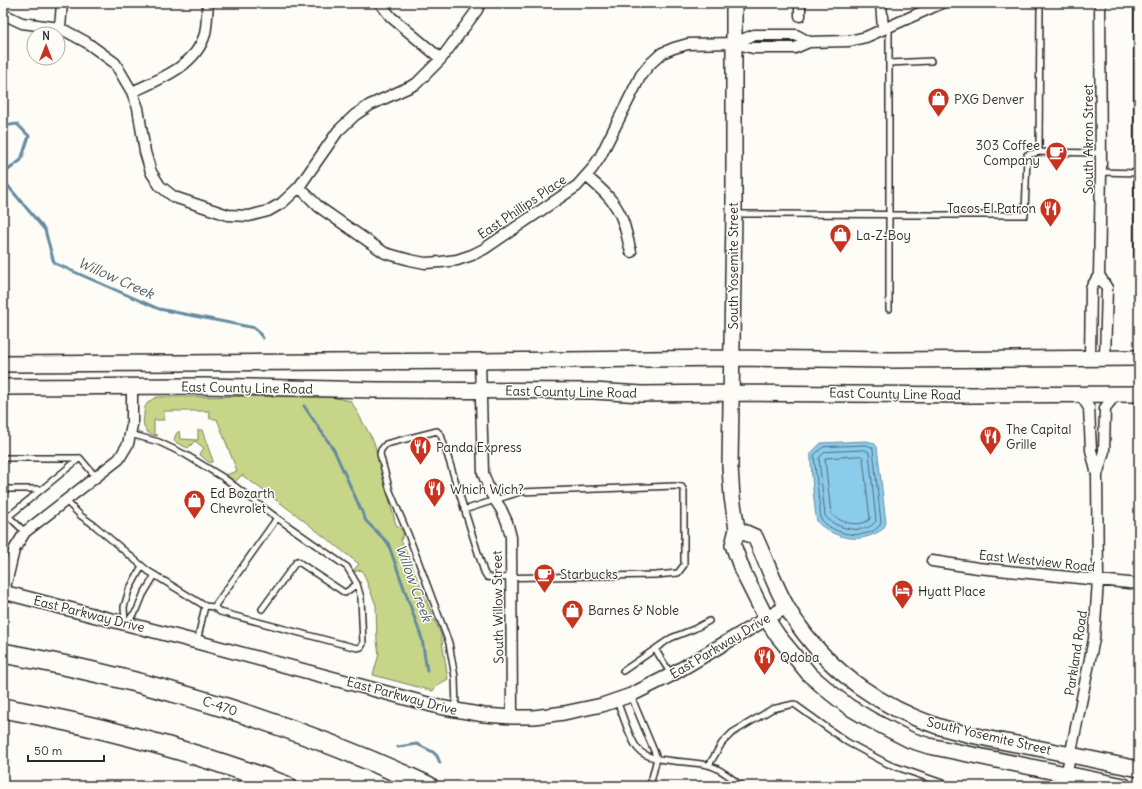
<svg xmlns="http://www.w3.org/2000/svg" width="1142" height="789" viewBox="0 0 1142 789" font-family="Delius,sans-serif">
<rect width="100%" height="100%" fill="#fdfcf7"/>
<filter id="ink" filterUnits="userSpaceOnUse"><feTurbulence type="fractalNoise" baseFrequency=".025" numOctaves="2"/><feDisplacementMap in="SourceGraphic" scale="8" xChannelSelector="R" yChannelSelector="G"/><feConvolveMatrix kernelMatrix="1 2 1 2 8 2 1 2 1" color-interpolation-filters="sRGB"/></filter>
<g filter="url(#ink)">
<path fill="#c7d589" stroke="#79805a" d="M326 396 351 401 374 442 396 525 404 532 401 540 441 635 448 679 436 686 433 691 373 675 379 654 377 641 376 605 362 570 352 572 359 564 294 513 242 475 235 482 226 475 237 471 217 419H210L209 411H164V420H154V434L158 435 157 436C145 434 142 427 144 416 144 412 144 407 147 404 149 400 154 399 157 397Z
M198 430H202L213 461 210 463 199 454 204 448 195 441 188 448 175 442 174 440 176 434 179 431 180 439 198 440Z"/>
<path fill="#8bcbec" stroke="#658b9f" d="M867 441 874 443 877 447 886 523 883 529C866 541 847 541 829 531 825 528 819 525 817 521 815 516 810 460 811 453L821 443Z"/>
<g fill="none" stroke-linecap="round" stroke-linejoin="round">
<path stroke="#516b78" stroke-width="1" d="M866 445 872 447 873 449 881 522C880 527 877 528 873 531 856 539 832 533 821 519L814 455 823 447Z
M865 450 869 452 876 521C866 536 835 529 825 516L819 458 825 452Z
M861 456 863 458 870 519C860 528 841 523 831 514L825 459 827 458Z"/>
<path stroke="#658b9f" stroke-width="3" d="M3 126 17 124 29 136 21 160 3 174
M3 180 45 230 54 263 159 309 255 328 263 338
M304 406 334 450 366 521 388 543 422 639 427 671
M398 747 417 744 433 752 437 756 440 763"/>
<defs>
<path id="service" d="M1137 3V296L1139 301
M889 27V309
M889 63 931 61
M1039 152 1040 3
M1101 172 1137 173
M735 214 1025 215 1027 155 1039 152 1101 153
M130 434 159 442 186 455 224 478 277 518 347 567 357 584 361 598 363 644 361 647 357 648 220 612 214 607
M3 458H80L96 477
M3 489H42
M65 500 81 516 94 525 148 571 205 606 197 642
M3 511 25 532
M3 521 80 458
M205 606 214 607 277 518
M262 609 297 561 345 593 357 584
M125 623 124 607 129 590 142 566
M126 623 137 610 143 595 155 575
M655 649 671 674
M623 671 671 638 694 629 709 621
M631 696 657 758 650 786
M617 701C623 715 629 738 638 749 649 764 693 760 711 766 723 770 732 779 742 786
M456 710 455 677 449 643 408 534 390 491 380 454 381 450 386 444 437 431 441 435 484 572 487 577 492 578 656 575 678 573 684 565V491L682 487 675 486 520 492 464 510
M709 765 722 743 732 733 772 709 794 704 847 742 888 764 951 786"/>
<path id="minor" d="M380 3 391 17 441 59
M800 3V16
M881 3 883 29
M3 14 22 23 60 28 86 42 115 63 132 92 138 108 145 152 151 172 160 186 174 197 228 215 249 216 268 211 282 203 299 187 338 131 355 115 370 105 416 84 441 59 477 10 480 3
M60 28 62 3
M734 43 754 35H796L809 42
M132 92C160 79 196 66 205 34 207 24 207 13 208 3
M586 176C600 188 616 201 622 219 626 229 628 241 631 252
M299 187 319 207 385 253 410 260 425 263 441 262 457 260 472 255 484 249 577 186 592 169 600 157 641 75 650 64 662 53 674 48 688 44 734 43 753 48H795L809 42 849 41 866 37 942 3
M1099 275 1107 288 1105 358
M1090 357 1091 288 1099 275 1101 172 1100 3
M480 361 483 473 490 492 501 509 507 522 511 537 512 717
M1097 475 1104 451 1105 408 1116 394
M932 561 978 568 1139 584
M4 592 14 550 25 532 119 459 128 444 132 425V386
M1064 786 1094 639 1098 580 1097 475 1091 450 1089 408 1080 394"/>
<path id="tertiary" d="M3 592 197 642 439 707 484 715 512 717H534L564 713 602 705 631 695 671 675 786 607"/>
<path id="secondary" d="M734 3V214L730 467 732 497 737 529 733 545 743 572 766 618 778 636 810 675 831 693 849 707 871 720 910 740 929 746 1124 786
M3 364 480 361 732 358 891 360 1139 358
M3 387 202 386 376 390 593 391 642 394 730 393 973 395 1139 394
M737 529 755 537C769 567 779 599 799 626 832 673 883 708 937 726 968 736 1001 741 1032 747 1068 754 1103 762 1139 769"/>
<path id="motorway" d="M3 653C150 680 293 723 428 786
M3 708C99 726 194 751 286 786"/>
</defs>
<use href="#service" stroke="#2b2b2b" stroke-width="8"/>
<use href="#minor" stroke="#2b2b2b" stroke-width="13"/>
<use href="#tertiary" stroke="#2b2b2b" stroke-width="16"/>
<use href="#secondary" stroke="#2b2b2b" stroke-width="18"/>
<use href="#motorway" stroke="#2b2b2b" stroke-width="22"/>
<use href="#service" stroke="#fdfcf7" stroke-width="5"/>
<use href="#minor" stroke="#fdfcf7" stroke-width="10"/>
<use href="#tertiary" stroke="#fdfcf7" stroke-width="13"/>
<use href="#secondary" stroke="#fdfcf7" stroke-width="15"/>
<use href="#motorway" stroke="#fdfcf7" stroke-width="19"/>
</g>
</g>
<defs>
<symbol id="shop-pin" viewBox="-11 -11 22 30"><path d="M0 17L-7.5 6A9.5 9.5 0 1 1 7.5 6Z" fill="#c8321e" stroke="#fdfcf7"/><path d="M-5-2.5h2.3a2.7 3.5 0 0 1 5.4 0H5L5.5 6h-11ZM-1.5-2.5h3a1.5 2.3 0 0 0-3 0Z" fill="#fff"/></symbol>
<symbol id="cafe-pin" viewBox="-11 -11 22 30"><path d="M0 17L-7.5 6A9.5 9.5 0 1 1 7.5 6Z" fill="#c8321e" stroke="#fdfcf7"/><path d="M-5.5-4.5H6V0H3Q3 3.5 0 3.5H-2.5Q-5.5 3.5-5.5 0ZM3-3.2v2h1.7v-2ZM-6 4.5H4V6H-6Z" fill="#fff"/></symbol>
<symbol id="restaurant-pin" viewBox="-11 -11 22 30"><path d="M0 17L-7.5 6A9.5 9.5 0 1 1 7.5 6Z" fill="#c8321e" stroke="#fdfcf7"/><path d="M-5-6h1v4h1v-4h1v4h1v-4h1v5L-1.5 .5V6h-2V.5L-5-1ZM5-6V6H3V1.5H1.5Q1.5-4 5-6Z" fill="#fff"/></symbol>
<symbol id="hotel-pin" viewBox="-11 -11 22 30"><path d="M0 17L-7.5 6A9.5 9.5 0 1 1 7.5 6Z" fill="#c8321e" stroke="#fdfcf7"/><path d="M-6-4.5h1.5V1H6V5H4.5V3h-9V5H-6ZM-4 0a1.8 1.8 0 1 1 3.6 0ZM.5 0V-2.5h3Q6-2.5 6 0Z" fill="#fff"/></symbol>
</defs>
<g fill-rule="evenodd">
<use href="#shop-pin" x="926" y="86" width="25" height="34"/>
<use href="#cafe-pin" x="1044" y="140" width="25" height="34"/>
<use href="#restaurant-pin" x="1038" y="196" width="25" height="34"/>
<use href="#shop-pin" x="828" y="222" width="25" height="34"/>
<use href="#restaurant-pin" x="978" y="424" width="25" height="34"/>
<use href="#restaurant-pin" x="408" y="434" width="25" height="34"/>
<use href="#restaurant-pin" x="422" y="476" width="25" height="34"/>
<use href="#shop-pin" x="182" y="488" width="25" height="34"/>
<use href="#cafe-pin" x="532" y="562" width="25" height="34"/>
<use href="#hotel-pin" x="890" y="578" width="25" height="34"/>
<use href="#shop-pin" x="560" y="598" width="25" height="34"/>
<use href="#restaurant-pin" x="752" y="644" width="25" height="34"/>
</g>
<g text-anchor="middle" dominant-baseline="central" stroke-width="3" stroke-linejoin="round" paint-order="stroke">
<g font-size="13" fill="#2b2b2b" stroke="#fdfcf7" text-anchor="start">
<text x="954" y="99">PXG Denver</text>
<text x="1040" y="145" text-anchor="end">303 Coffee<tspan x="1040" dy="15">Company</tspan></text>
<text x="1036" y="208" text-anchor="end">Tacos El Patron</text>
<text x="856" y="235">La-Z-Boy</text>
<text x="1006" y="429">The Capital<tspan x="1006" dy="15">Grille</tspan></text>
<text x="436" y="447">Panda Express</text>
<text x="450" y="489">Which Wich?</text>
<text x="210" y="493">Ed Bozarth<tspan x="210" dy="15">Chevrolet</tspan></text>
<text x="560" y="574">Starbucks</text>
<text x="918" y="591">Hyatt Place</text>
<text x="588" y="610">Barnes &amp; Noble</text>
<text x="780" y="657">Qdoba</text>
</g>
<g font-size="13" fill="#2b2b2b" stroke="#fdfcf7">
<text transform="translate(1088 139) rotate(-90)">South Akron Street</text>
<text transform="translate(522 207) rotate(-34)">East Phillips Place</text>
<text transform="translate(733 266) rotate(-90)">South Yosemite Street</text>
<text transform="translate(247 388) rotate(1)">East County Line Road</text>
<text transform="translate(571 392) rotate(1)">East County Line Road</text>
<text transform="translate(895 394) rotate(1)">East County Line Road</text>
<text transform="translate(1037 561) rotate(6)">East Westview Road</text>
<text transform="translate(498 607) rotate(-91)">South Willow Street</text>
<text transform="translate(89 614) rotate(14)">East Parkway Drive</text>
<text transform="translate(720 646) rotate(-31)">East Parkway Drive</text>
<text transform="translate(1076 653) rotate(-81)">Parkland Road</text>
<text transform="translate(402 696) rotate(15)">East Parkway Drive</text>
<text transform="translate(220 706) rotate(18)">C-470</text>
<text transform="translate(989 736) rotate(13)">South Yosemite Street</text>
</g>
<g font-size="14" font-style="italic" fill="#485b65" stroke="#fdfcf7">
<text transform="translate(116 278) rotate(24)">Willow Creek</text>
<text transform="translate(414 583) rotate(70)">Willow Creek</text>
</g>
</g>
<rect width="1142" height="789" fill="none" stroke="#fdfcf7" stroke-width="16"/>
<rect x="8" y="8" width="1126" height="773" fill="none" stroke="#2b2b2b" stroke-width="1.5" filter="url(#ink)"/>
<g transform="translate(46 46)"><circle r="19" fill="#fdfcf7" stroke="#a9a8a5"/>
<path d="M0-3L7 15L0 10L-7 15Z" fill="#c8321e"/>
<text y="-6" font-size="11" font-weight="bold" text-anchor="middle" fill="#2b2b2b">N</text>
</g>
<path d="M28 755v6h76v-6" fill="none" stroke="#2b2b2b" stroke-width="2"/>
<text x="34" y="755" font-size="12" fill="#2b2b2b" stroke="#fdfcf7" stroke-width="3" paint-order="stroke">50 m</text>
</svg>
